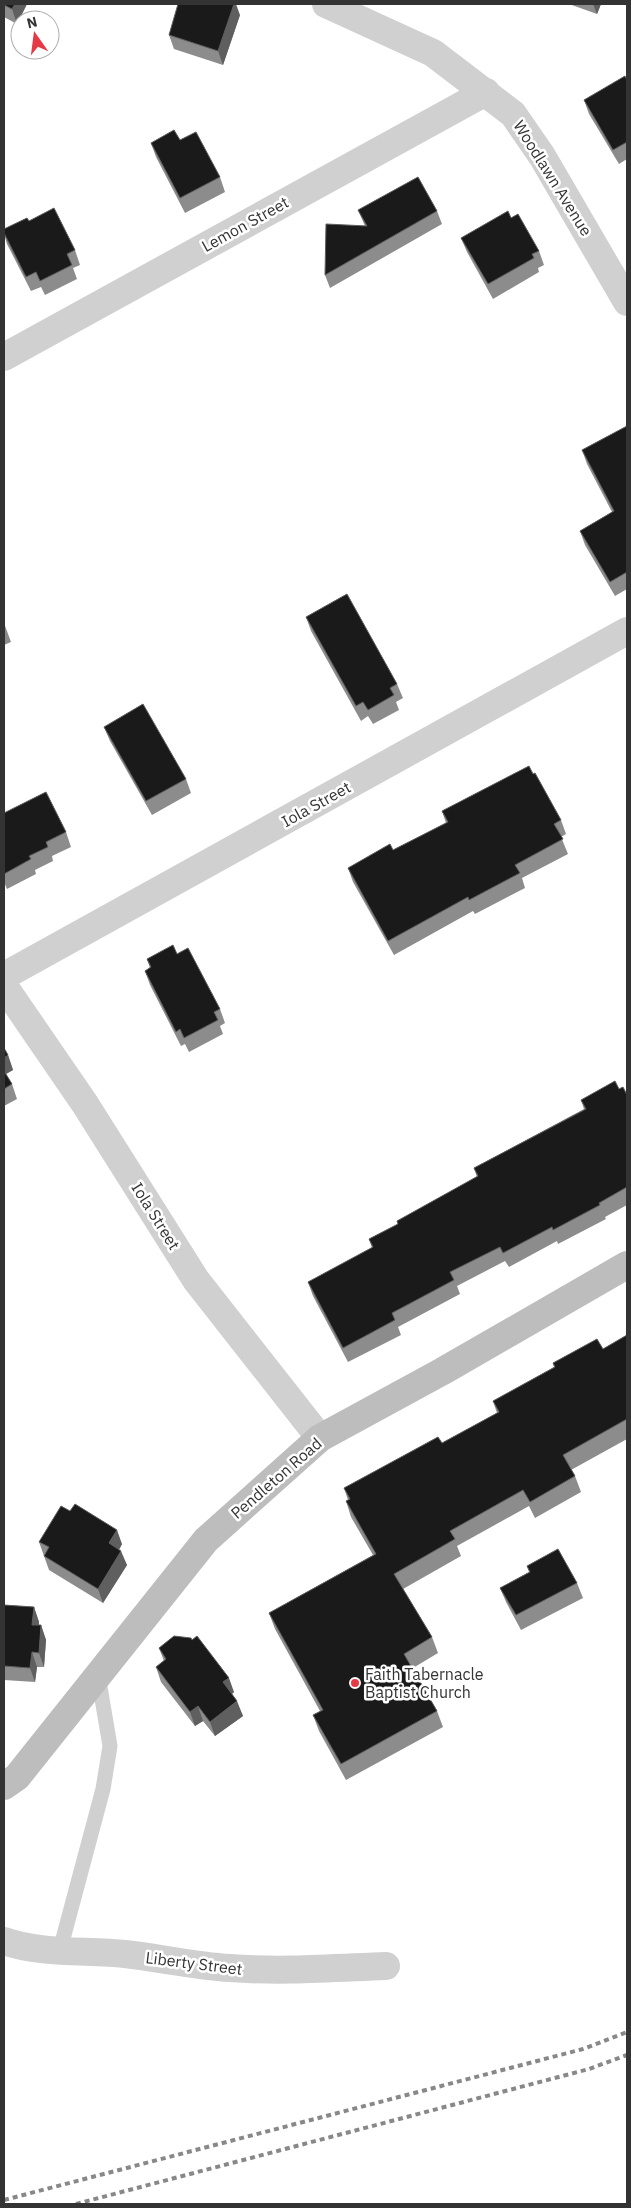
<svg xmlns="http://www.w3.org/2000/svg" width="631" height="2208" viewBox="0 0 631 2208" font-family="'IBM Plex Sans',sans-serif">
<rect width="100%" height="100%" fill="#fff"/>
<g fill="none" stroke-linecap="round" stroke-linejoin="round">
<path stroke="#d0d0d0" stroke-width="15" d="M60 1950 103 1789 110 1746 98 1675"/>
<path stroke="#d0d0d0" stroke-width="28" d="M326 4 433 53 513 114 542 156 627 302
M4 357 486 92
M4 976 627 631
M4 986 85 1104 196 1280 320 1438
M4 1941C40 1954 86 1950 125 1954 160 1958 195 1966 230 1968 282 1972 334 1968 386 1966"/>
<path stroke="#bdbdbd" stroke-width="28" d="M4 1786 17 1777 206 1540 320 1438 443 1371 627 1265"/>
<path stroke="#888" stroke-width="4" stroke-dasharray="5 4" stroke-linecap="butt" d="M4 2200 583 2049 627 2032
M76 2204 589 2069 627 2055"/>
</g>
<path fill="#8c8c8c" d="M4 4H27L17 24 4 17Z
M569 4H601L597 14Z
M240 15 223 65 174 49 169 35Z
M627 80V159L619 164 589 114 584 100Z
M180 140 220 177 225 192 185 213 156 157 151 143Z
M358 210 437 211 442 224 330 288 325 275 365 226Z
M511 218 539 251 544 265 538 268 539 272 493 299 467 252 461 238Z
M29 221 75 250 80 265 73 268 77 279 45 295 41 287 31 291 7 244 4 234V229Z
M627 426V589L615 596 585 545 580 531 612 512 587 464 582 450Z
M306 617 397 684 403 698 396 702 399 710 373 724 368 716 361 721 311 631Z
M4 623 11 642 4 645Z
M104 727 186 779 191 793 152 815 110 741Z
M533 774 561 820 566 834 561 837 568 854 522 878 525 888 475 914 473 911 394 955 353 882 348 868 393 850 446 823 442 811Z
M4 813 66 832 71 847 52 856 53 861 35 870 36 874 7 889 4 882Z
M177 954 220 1009 225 1023 220 1026 223 1034 189 1052 185 1044 181 1046 150 985 145 971 150 968 147 959Z
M4 1048 8 1055 13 1070 6 1074 12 1084 17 1099 4 1106Z
M619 1089 627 1095V1205L605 1217 606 1219 558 1244 557 1241 509 1267 505 1261 457 1286 460 1294 398 1327 401 1335 348 1362 313 1296 308 1282 372 1248 369 1239 398 1224 397 1221 477 1177 474 1168 584 1109 581 1100Z
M627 1335V1439L571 1470 575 1476 581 1492 535 1518 529 1506 457 1546 461 1556 403 1589 432 1637 438 1653 413 1668 437 1711 443 1727 346 1780 319 1731 313 1715 320 1711 275 1629 269 1613 373 1555 351 1517 346 1501 348 1500 344 1488 442 1443 497 1413 493 1401 554 1367 553 1363 603 1349Z
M39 1542 122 1544 119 1550 127 1565 103 1603 49 1570Z
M527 1566 577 1583 583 1598 521 1630 506 1602 500 1588 529 1572Z
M4 1605 34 1607 39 1622V1625H41L46 1640 44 1667H37L35 1682 4 1680Z
M159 1648 234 1692 232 1694 243 1716 215 1736 203 1721 195 1726 161 1682 156 1667 164 1661Z"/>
<path fill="#5f5f5f" d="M15 4H27L17 24 12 9Z
M229 4H236L240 15 223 65 218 51Z
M593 4H601L597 14Z
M8 1055 13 1070 4 1075V1058Z
M117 1530 122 1544 114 1558 109 1543Z
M121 1551 127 1565 103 1603 98 1589Z
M34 1607 39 1622 37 1639 32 1625Z
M41 1625 46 1640 44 1667 39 1653Z
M32 1652 37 1667 35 1682 30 1668Z
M229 1678 234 1692 228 1697 223 1682Z
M237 1701 243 1716 215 1736 210 1722Z
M198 1706 203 1721 195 1726 190 1712Z"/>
<path fill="#1a1a1a" stroke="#5f5f5f" d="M4 4H15L12 9 4 5Z
M178 4H234L218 51 169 35Z
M625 76 627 80V142L613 150 584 100Z
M174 130 180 140 196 132 220 177 180 198 151 143Z
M418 177 437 211 325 275 326 224 367 226 358 210Z
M54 208 75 250 67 254 72 265 40 281 36 272 26 277 4 233V229L27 218 29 221Z
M508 211 511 218 518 214 539 251 532 254 534 258 488 284 461 238Z
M627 426V572L610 582 580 531 614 511 582 450Z
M347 594 397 684 390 688 394 695 368 710 363 702 356 706 306 617Z
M143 704 186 779 146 801 104 727Z
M529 766 533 774 535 773 561 820 554 824 563 839 515 865 520 873 469 900 468 897 388 941 348 868 390 844 393 850 448 822 442 811Z
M46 792 66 832 46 842 48 847 29 856 31 859 4 874V813Z
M173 945 177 954 188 948 220 1009 214 1012 218 1020 184 1038 180 1029 176 1032 145 971 151 967 147 959Z
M4 1048 8 1055 4 1058Z
M4 1071 12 1084 4 1089Z
M615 1081 619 1089 623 1087 627 1095V1187L599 1203 600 1205 553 1230 552 1227 503 1253 500 1247 450 1272 454 1280 392 1313 395 1320 343 1348 308 1282 373 1247 369 1239 398 1224 397 1221 478 1176 474 1168 586 1109 581 1100Z
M627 1335V1419L563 1455 575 1476 530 1502 523 1490 450 1531 455 1539 394 1574 432 1637 404 1654 437 1711 341 1764 313 1715 323 1710 269 1613 376 1554 346 1501 350 1499 344 1488 438 1437 442 1443 499 1412 493 1401 555 1367 553 1363 597 1339 603 1349Z
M75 1504 117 1530 109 1543 121 1551 98 1589 44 1556 49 1547 39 1542 61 1506 70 1511Z
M558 1549 577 1583 516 1615 500 1588 530 1572 527 1566Z
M4 1605 34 1607 32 1625H41L39 1653 32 1652 30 1668 4 1666Z
M174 1636 191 1638 192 1640 197 1636 229 1678 223 1682 237 1701 210 1722 198 1706 190 1712 156 1667 166 1659 159 1648Z"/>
<circle fill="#e63946" stroke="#fff" stroke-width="2" cx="355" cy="1683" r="5"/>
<g text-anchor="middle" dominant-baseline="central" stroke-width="5" stroke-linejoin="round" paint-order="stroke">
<g font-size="16" fill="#333" stroke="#fff">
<text transform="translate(553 178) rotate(58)">Woodlawn Avenue</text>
<text transform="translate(245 224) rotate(-29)">Lemon Street</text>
<text transform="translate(316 804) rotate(-29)">Iola Street</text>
<text transform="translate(156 1216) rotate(58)">Iola Street</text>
<text transform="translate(276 1478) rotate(-41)">Pendleton Road</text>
<text transform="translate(194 1963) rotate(7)">Liberty Street</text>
</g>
<g font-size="16" fill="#333" stroke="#fff" text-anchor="start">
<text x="365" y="1674">Faith Tabernacle<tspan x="365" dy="18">Baptist Church</tspan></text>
</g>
</g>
<rect width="631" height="2208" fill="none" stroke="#333333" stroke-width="10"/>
<g transform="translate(35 35) rotate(346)"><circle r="24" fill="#ffffff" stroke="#adadad"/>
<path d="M0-4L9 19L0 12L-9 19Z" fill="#e63946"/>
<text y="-8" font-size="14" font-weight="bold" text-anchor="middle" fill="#333333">N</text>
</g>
</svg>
